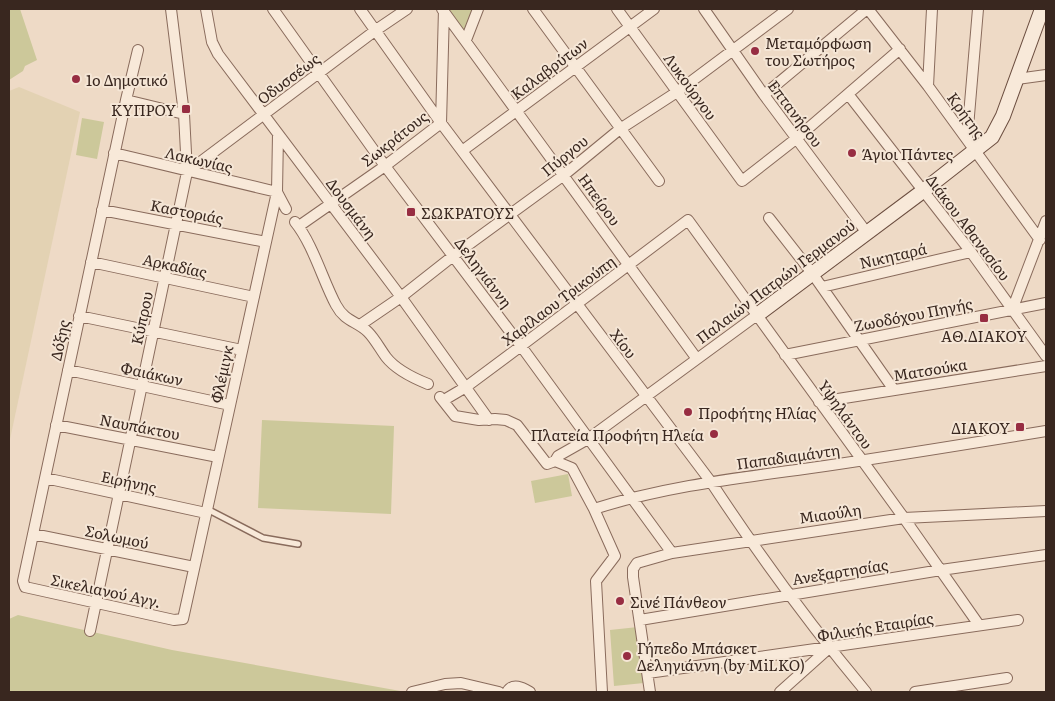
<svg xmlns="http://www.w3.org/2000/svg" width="1055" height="701" viewBox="0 0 1055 701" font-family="Literata,serif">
<rect width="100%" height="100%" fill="#eedac6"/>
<path fill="#e3d2b3" d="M19 87 80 112 9 444V91Z"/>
<path fill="#ccc89a" d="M9 9H20L37 60 25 66 23 71 9 80Z
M449 9H474L465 34Z
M82 118 104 122 97 159 76 155Z
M262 420 394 426 391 514 258 508Z
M568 474 572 496 535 503 531 481Z
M18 615 172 650 406 692H9V619Z
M638 627 644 683 614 686 610 630Z"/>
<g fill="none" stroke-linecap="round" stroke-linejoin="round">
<defs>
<path id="lane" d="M207 509 263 538 298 544"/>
<path id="street" d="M206 9 212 42 218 54 401 297 489 420
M273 9 385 166 521 346 672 553
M360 9 441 123 711 482C759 555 810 625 866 692
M442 9 697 359
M533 9 659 181
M617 9 742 181 797 138 900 49
M704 9 764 95 867 233
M868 9 928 86 1040 240
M466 40 478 9
M138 50 126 100 23 581 25 587 174 620 183 619 277 192 278 134
M1017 79 1046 75
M928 86 932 9
M848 94 971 252 1046 356
M764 95 867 9
M126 100 184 114
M441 123 444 9
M967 139 978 9
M462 151 654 9
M114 153 277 192
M187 172 376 30 407 9
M277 192 286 209
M102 210 266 242
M769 218 812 273 894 390
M295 222C313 244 323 281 336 305 345 322 357 321 368 332 375 339 380 349 386 357 396 370 413 378 428 384
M299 226 385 166 441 123
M91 262 254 297
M822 287 971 252
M1012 310 1046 221
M79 316 242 350
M360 325 401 297 453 256 564 175 620 129 677 92 788 9
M785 355 1046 303
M68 370 230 405
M440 397 455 416 479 420 495 419 506 420 517 425 547 464 555 461 572 468 594 509 615 556 596 581 602 692
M444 400 466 387 521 346 688 220 904 518 979 625
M819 402 1046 366
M56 425 218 457
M555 461 558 456 588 439 757 315
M45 478 206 513
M594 509C669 485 748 477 825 466 899 455 973 443 1046 431
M33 534 194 567
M640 620 941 570 1046 555
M90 631 187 172 184 114 171 9
M648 673 1018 620
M412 692 445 684 461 683 499 692
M507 692C513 682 523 688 530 692
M650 692 633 577V569L637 563 672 553 904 518 1046 511
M780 692 828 649
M915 692 1007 678"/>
<path id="secondary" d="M757 315 923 191 992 137 1003 116 1042 9"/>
</defs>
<use href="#lane" stroke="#896b5c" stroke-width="8"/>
<use href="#street" stroke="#896b5c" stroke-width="12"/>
<use href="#secondary" stroke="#6b4d3f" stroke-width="16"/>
<use href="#lane" stroke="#f8e9d9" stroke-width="5"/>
<use href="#street" stroke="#f8e9d9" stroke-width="10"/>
<use href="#secondary" stroke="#f8e9d9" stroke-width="14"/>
</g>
<g fill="#972d42" stroke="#f5e6d6" stroke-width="2">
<circle cx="755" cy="51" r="5"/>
<circle cx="76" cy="79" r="5"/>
<rect x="181" y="104" width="10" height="10" rx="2.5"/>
<circle cx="852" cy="153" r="5"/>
<rect x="406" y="207" width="10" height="10" rx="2.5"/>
<rect x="979" y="313" width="10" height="10" rx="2.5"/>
<circle cx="688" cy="412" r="5"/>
<rect x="1015" y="422" width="10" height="10" rx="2.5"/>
<circle cx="714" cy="434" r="5"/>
<circle cx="620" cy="601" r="5"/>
<circle cx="627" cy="656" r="5"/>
</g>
<g text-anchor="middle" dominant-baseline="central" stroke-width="4" stroke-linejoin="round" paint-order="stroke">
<g font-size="15" fill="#39271f" stroke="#f5e6d6" text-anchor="start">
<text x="765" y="42">Μεταμόρφωση<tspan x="765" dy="17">του Σωτήρος</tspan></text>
<text x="86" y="79">1ο Δημοτικό</text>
<text x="176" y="109" text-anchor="end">ΚΥΠΡΟΥ</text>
<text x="862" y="153">Άγιοι Πάντες</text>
<text x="421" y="212">ΣΩΚΡΑΤΟΥΣ</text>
<text x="984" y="335" text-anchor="middle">ΑΘ.ΔΙΑΚΟΥ</text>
<text x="698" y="412">Προφήτης Ηλίας</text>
<text x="1010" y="427" text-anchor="end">ΔΙΑΚΟΥ</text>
<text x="704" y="434" text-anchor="end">Πλατεία Προφήτη Ηλεία</text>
<text x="630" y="601">Σινέ Πάνθεον</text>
<text x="637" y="647">Γήπεδο Μπάσκετ<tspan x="637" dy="17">Δεληγιάννη (by MiLKO)</tspan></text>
</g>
<g font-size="15" fill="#39271f" stroke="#f5e6d6">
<text transform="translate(549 68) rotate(-37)">Καλαβρύτων</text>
<text transform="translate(288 78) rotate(-37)">Οδυσσέως</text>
<text transform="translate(691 86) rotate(54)">Λυκούργου</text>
<text transform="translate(796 113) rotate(53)">Επτανήσου</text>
<text transform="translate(967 115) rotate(54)">Κρήτης</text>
<text transform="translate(394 138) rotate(-38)">Σωκράτους</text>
<text transform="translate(564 155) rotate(-39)">Πύργου</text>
<text transform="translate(199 159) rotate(13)">Λακωνίας</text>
<text transform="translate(600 199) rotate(54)">Ηπείρου</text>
<text transform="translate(352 208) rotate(53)">Δουσμάνη</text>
<text transform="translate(187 211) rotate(11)">Καστοριάς</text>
<text transform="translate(969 227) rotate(53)">Διάκου Αθανασίου</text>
<text transform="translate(893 255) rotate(-13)">Νικηταρά</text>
<text transform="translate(175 265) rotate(12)">Αρκαδίας</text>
<text transform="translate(484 272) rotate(53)">Δεληγιάννη</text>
<text transform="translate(775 281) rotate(-37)">Παλαιών Πατρών Γερμανού</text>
<text transform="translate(558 300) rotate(-37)">Χαρίλαου Τρικούπη</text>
<text transform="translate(913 314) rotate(-11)">Ζωοδόχου Πηγής</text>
<text transform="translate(141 318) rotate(-78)">Κύπρου</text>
<text transform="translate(59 340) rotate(-78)">Δόξης</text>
<text transform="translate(624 343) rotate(53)">Χίου</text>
<text transform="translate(930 369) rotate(-9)">Ματσούκα</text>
<text transform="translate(152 373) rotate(12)">Φαιάκων</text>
<text transform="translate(221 374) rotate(-78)">Φλέμιγκ</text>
<text transform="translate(846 414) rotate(54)">Υψηλάντου</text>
<text transform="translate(140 426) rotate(11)">Ναυπάκτου</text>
<text transform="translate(788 456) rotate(-8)">Παπαδιαμάντη</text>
<text transform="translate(129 481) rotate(12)">Ειρήνης</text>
<text transform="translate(830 513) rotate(-8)">Μιαούλη</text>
<text transform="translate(117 536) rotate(12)">Σολωμού</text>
<text transform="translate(840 571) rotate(-9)">Ανεξαρτησίας</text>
<text transform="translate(106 590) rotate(12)">Σικελιανού Αγγ.</text>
<text transform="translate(875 626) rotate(-9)">Φιλικής Εταιρίας</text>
</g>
</g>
<rect width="1055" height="701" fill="none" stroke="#39271f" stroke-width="20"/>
</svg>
